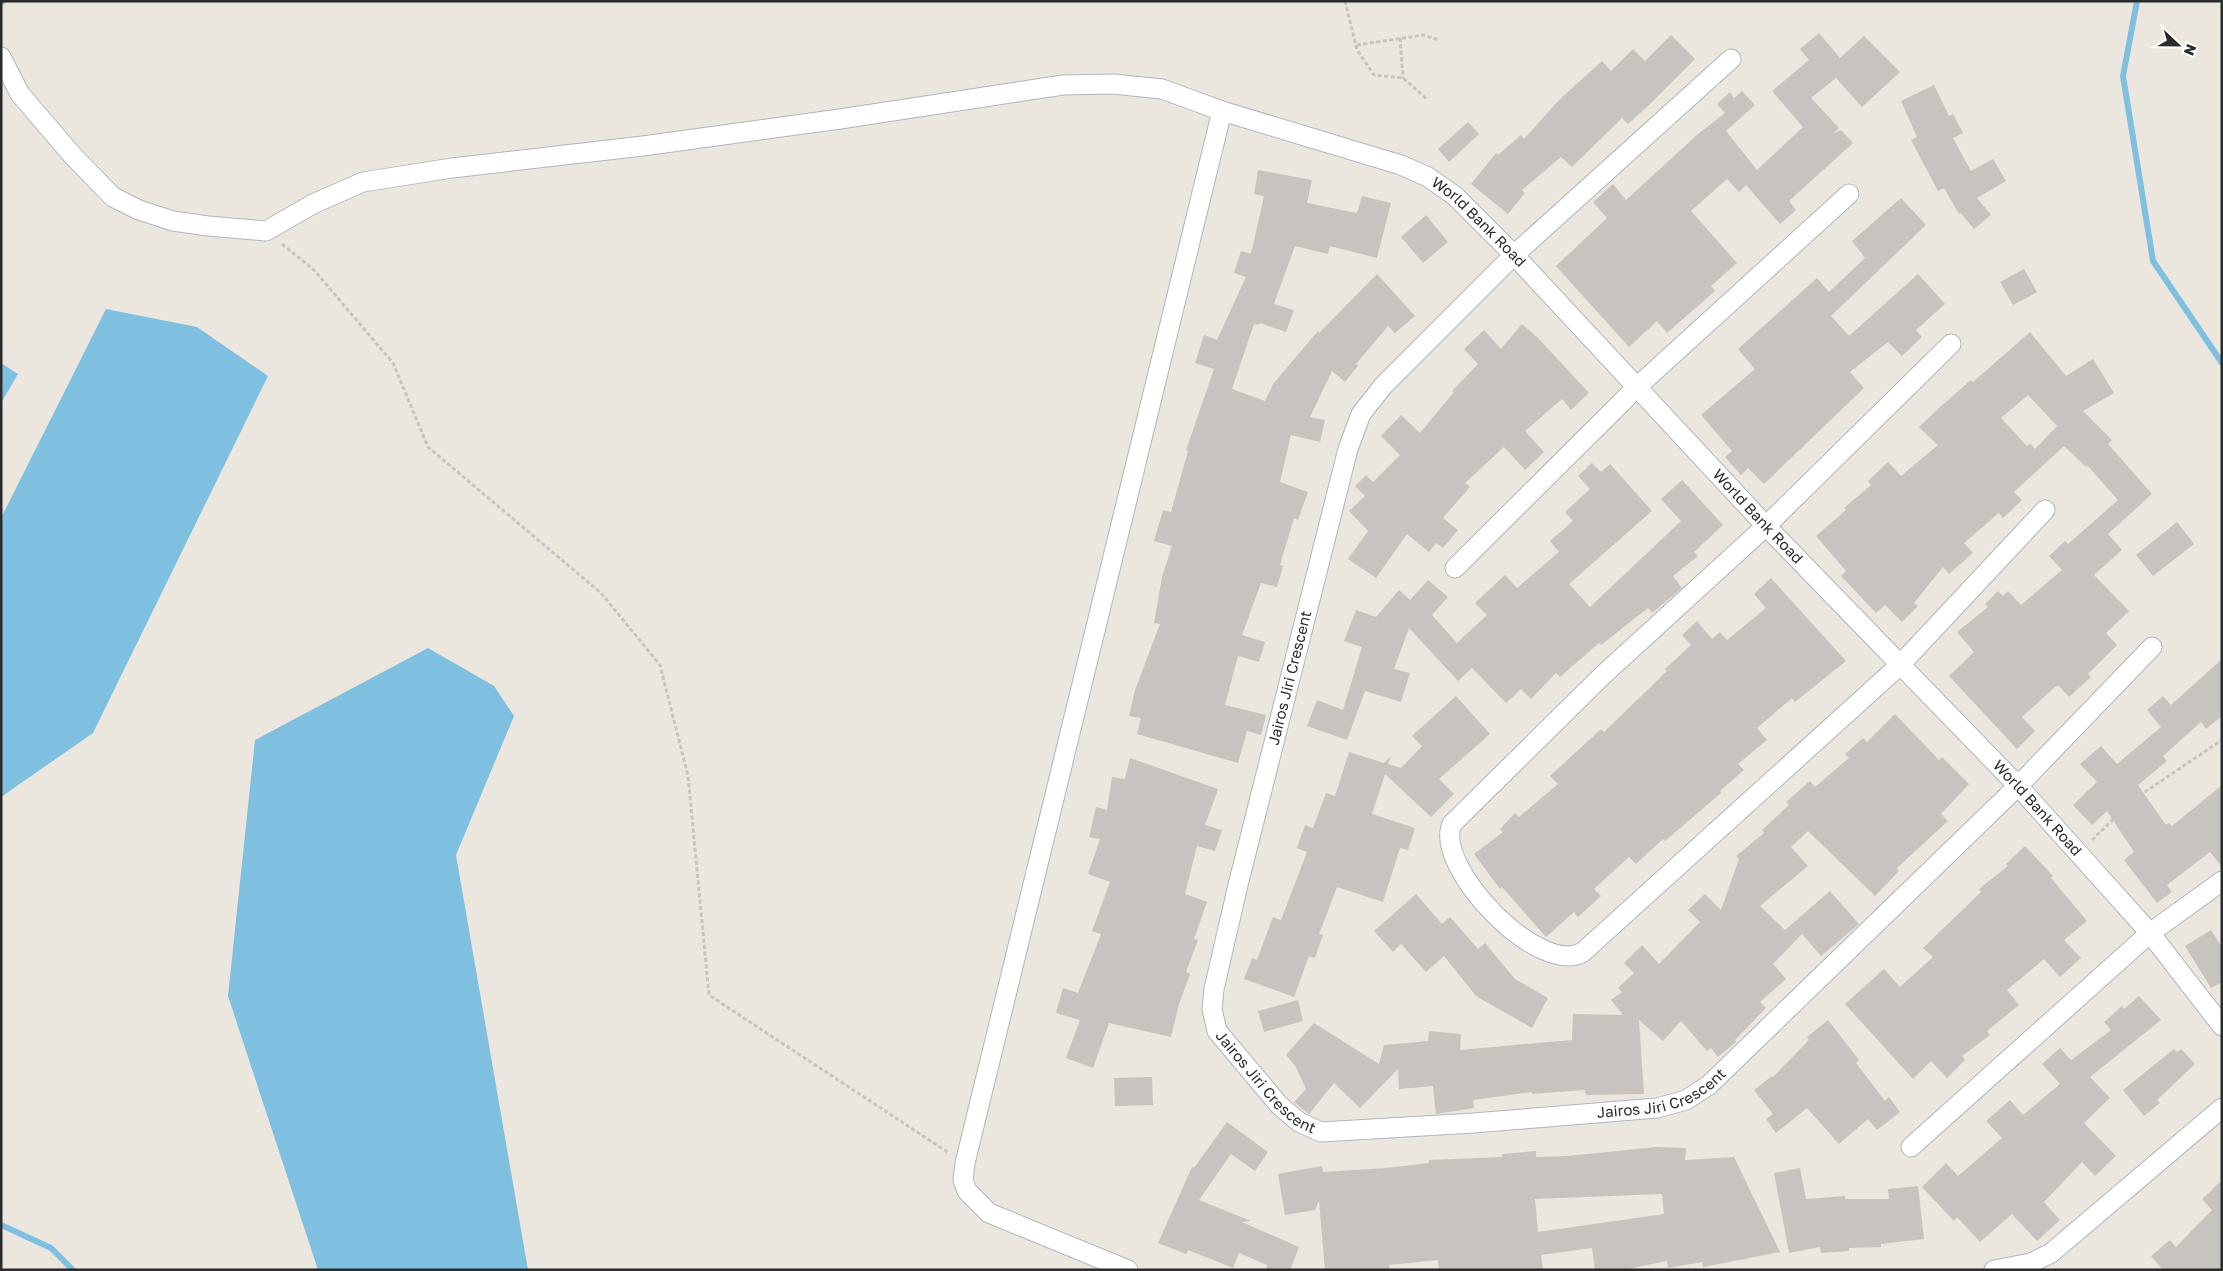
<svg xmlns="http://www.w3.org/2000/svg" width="2223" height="1271" font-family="'Golos Text',sans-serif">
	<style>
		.water { fill: #7fc0e0 }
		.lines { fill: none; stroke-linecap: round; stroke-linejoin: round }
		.stream { stroke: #7fc0e0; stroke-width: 6 }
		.building { fill: #c7c3be; fill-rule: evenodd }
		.minor-casing { stroke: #b2b4bd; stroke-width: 21 }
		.path { stroke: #c4c4c4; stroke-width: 3; stroke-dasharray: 4 2.5; stroke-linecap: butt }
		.minor { stroke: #fff; stroke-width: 19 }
		.rail { stroke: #a2a4b3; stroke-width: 4 }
		.labels { text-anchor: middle; stroke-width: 4; stroke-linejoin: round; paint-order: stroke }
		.street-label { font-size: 15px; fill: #2b2b2b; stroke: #fff }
	</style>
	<rect width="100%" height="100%" fill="#ebe7df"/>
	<!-- water -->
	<path class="water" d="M 106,309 L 197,327 L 268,376 L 93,733 L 1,797 L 1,518 Z
		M 1,363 L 18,374 L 1,403 Z
		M 428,648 L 494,686 L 514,716 L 456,855 L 528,1270 L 318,1270 L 228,996 L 255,740 Z"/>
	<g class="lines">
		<!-- stream -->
		<path class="stream" d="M 2137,1 L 2123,76 L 2153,261 L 2222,363
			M 1,1225 L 51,1248 L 73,1270"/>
	</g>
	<!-- building -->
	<path class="building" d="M 1819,33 L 1840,58 L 1864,36 L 1900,72 L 1862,107 L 1836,78 L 1811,98 L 1839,128 L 1833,134 L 1841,130 L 1853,143 L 1789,201 L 1796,210 L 1780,224 L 1746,185 L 1739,192 L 1727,179 L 1691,211 L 1737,263 L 1711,286 L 1715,291 L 1667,333 L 1657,321 L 1629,347 L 1556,266 L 1607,218 L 1593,202 L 1613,184 L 1626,200 L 1698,134 L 1725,113 L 1717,104 L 1730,92 L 1734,98 L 1742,91 L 1755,105 L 1726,131 L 1757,170 L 1803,127 L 1772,91 L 1809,60 L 1800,49 Z
		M 1671,35 L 1695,59 L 1650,104 L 1628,124 L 1622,118 L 1572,167 L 1561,157 L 1522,190 L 1525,193 L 1508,214 L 1471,184 L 1496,153 L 1498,155 L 1521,135 L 1524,139 L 1559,100 L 1602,61 L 1611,71 L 1633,49 L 1645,61 Z
		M 1934,85 L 1949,116 L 1953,114 L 1963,133 L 1953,138 L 1971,171 L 1993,159 L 2006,181 L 1977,198 L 1991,215 L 1974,229 L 1961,213 L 1959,214 L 1944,188 L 1938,191 L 1911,140 L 1917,137 L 1901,101 Z
		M 1468,122 L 1479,134 L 1449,162 L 1438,149 Z
		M 1258,170 L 1312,180 L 1307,203 L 1357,213 L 1362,196 L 1391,203 L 1377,258 L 1330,246 L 1328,254 L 1295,246 L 1274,304 L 1294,310 L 1286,332 L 1260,323 L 1259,325 L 1254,324 L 1232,389 L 1265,401 L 1273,384 L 1318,331 L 1319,333 L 1377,274 L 1415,316 L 1395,333 L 1388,326 L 1356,364 L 1358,366 L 1345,382 L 1332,371 L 1310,417 L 1325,420 L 1320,442 L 1291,435 L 1280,482 L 1308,492 L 1298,520 L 1294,518 L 1280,565 L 1283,566 L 1277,587 L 1261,583 L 1242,635 L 1265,642 L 1259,662 L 1238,656 L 1225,705 L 1266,715 L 1261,735 L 1247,731 L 1238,763 L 1137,734 L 1141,718 L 1129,716 L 1135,690 L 1160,624 L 1154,623 L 1162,577 L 1172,546 L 1154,541 L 1163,510 L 1171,512 L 1188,451 L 1186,450 L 1214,369 L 1195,363 L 1204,335 L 1217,340 L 1246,277 L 1234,273 L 1241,251 L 1251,254 L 1264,196 L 1254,194 Z
		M 1901,198 L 1926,225 L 1831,316 L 1849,336 L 1918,274 L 1945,304 L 1916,330 L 1922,337 L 1902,356 L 1888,342 L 1850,372 L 1864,388 L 1764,484 L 1748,468 L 1741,475 L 1725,457 L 1732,451 L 1701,415 L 1755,369 L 1738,349 L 1817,278 L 1829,292 L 1865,258 L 1852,241 Z
		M 1426,215 L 1448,242 L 1423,263 L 1401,237 Z
		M 2024,269 L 2037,292 L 2013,305 L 2000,282 Z
		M 1522,324 L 1539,339 L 1589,393 L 1571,410 L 1562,399 L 1525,431 L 1544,452 L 1525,470 L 1504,447 L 1465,483 L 1470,487 L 1443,518 L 1458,530 L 1443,548 L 1436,543 L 1429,552 L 1407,534 L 1376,578 L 1348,559 L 1368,531 L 1349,511 L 1365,496 L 1355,486 L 1366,475 L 1373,482 L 1400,455 L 1381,436 L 1401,415 L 1420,433 L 1454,392 L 1452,391 L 1478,364 L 1464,349 L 1484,330 L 1501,349 Z
		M 2030,332 L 2066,376 L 2093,359 L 2114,393 L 2083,411 L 2112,440 L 2108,444 L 2152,494 L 2108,534 L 2122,550 L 2094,575 L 2129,611 L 2106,633 L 2117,645 L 2088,674 L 2091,677 L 2069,697 L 2059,686 L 2056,686 L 2022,717 L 2035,731 L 2017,749 L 1949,676 L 1974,652 L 1957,632 L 1988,607 L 1985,604 L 1998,591 L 2003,596 L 2008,591 L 2021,605 L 2062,570 L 2049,556 L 2065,541 L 2068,544 L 2118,500 L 2087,465 L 2086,467 L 2064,446 L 2014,492 L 2022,500 L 2003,518 L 1999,513 L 1964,543 L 1973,553 L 1949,574 L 1943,567 L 1914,603 L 1918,606 L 1902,622 L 1885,605 L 1876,613 L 1841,576 L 1846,571 L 1816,536 L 1846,510 L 1844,508 L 1871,485 L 1868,481 L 1888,462 L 1901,476 L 1938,445 L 1919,427 L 1939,408 L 1971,380 L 1973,382 ZM 2028,395 L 2057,426 L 2035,449 L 2030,443 L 2027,446 L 2001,418 Z
		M 1592,463 L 1601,472 L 1610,464 L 1652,511 L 1569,584 L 1590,607 L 1681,521 L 1661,499 L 1682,480 L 1723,525 L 1694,552 L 1698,556 L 1673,576 L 1682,588 L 1652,613 L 1648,608 L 1601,645 L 1599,643 L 1560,677 L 1556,673 L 1531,699 L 1521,689 L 1506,703 L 1472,668 L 1458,681 L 1409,628 L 1394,669 L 1410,673 L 1401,702 L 1365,691 L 1347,740 L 1307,726 L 1317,700 L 1343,710 L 1362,647 L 1344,641 L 1356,610 L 1376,617 L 1399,590 L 1410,600 L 1428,580 L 1448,597 L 1432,615 L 1457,643 L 1487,615 L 1475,603 L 1505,575 L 1517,588 L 1559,552 L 1550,541 L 1573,521 L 1565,512 L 1590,489 L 1578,476 Z
		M 2177,522 L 2194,544 L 2153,576 L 2136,555 Z
		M 1771,578 L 1846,661 L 1795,702 L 1792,698 L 1757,728 L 1767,740 L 1738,764 L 1744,770 L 1720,791 L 1721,793 L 1665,841 L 1663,839 L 1636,864 L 1629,857 L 1594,889 L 1601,896 L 1578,917 L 1574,912 L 1546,937 L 1502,887 L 1500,889 L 1474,854 L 1503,832 L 1500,829 L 1515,813 L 1519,817 L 1558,784 L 1550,776 L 1601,729 L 1604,732 L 1667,671 L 1665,669 L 1691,645 L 1682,635 L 1697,621 L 1712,639 L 1720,632 L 1727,640 L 1766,608 L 1754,594 Z
		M 2222,659 L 2222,716 L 2206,729 L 2201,722 L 2163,756 L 2167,761 L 2138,785 L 2166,825 L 2169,823 L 2172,826 L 2222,785 L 2222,867 L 2210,852 L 2167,885 L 2172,892 L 2157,903 L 2124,860 L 2134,852 L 2107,811 L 2092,825 L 2073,805 L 2097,782 L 2080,764 L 2101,746 L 2117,764 L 2161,727 L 2147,710 L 2163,696 L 2171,705 Z
		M 1456,696 L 1490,734 L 1439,779 L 1454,794 L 1431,817 L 1385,774 L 1372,814 L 1415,828 L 1408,850 L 1400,848 L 1383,902 L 1337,887 L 1319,934 L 1323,935 L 1315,958 L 1309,956 L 1294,997 L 1244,979 L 1252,958 L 1257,960 L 1273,917 L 1281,920 L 1307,852 L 1297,848 L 1305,825 L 1313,828 L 1326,793 L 1335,796 L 1349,752 L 1384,763 L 1391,756 L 1388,764 L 1401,768 L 1422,746 L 1412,736 Z
		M 1895,714 L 1939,760 L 1942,757 L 1969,784 L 1941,814 L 1948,821 L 1897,868 L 1899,871 L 1875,896 L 1808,831 L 1791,847 L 1808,866 L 1760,906 L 1785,930 L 1830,891 L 1859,924 L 1821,956 L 1802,934 L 1773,964 L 1786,979 L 1760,1002 L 1766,1008 L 1735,1040 L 1736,1042 L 1718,1057 L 1711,1048 L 1707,1051 L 1681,1021 L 1663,1041 L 1639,1020 L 1644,1094 L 1586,1095 L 1585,1090 L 1532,1094 L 1532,1092 L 1473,1100 L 1474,1108 L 1436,1114 L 1433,1086 L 1399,1089 L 1398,1069 L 1360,1108 L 1334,1083 L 1309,1114 L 1294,1102 L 1306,1089 L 1296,1067 L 1286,1055 L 1314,1023 L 1379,1064 L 1384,1045 L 1428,1041 L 1429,1031 L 1461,1034 L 1460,1050 L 1572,1040 L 1573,1014 L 1623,1015 L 1611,1000 L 1622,992 L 1618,988 L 1634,973 L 1624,963 L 1642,945 L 1659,964 L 1700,922 L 1688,910 L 1705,894 L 1721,910 L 1739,859 L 1736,856 L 1764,833 L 1762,830 L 1789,805 L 1786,802 L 1810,781 L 1815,787 L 1849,758 L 1845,754 L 1863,738 L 1867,742 Z
		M 1130,758 L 1218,789 L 1205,825 L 1222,830 L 1215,851 L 1197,846 L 1185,894 L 1207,902 L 1194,939 L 1198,940 L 1186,972 L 1190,974 L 1179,1004 L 1171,1037 L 1109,1023 L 1093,1068 L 1066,1058 L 1080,1020 L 1056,1013 L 1063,988 L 1078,993 L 1101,934 L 1092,931 L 1110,882 L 1088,874 L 1100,839 L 1089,837 L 1096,807 L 1107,810 L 1112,777 L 1125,779 Z
		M 2025,846 L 2053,876 L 2051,878 L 2087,921 L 2064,940 L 2081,958 L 2060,977 L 2044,959 L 2007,990 L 2019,1005 L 1987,1031 L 1990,1035 L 1962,1056 L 1965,1060 L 1947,1078 L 1931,1061 L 1913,1079 L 1845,1004 L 1884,969 L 1900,987 L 1933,957 L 1923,948 L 1981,892 L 1979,889 L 2008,866 L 2006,864 Z
		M 1416,894 L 1442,924 L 1450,917 L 1478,949 L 1485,943 L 1515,979 L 1548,998 L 1532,1028 L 1476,996 L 1444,956 L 1426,972 L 1401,944 L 1393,952 L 1374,931 Z
		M 2211,930 L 2222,947 L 2222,982 L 2211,988 L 2185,946 Z
		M 2139,996 L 2161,1020 L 2090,1077 L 2110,1098 L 2084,1123 L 2116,1156 L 2095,1176 L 2082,1162 L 2044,1202 L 2060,1220 L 2037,1241 L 2012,1214 L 1980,1242 L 1957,1217 L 1954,1221 L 1922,1187 L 1946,1163 L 1958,1176 L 2002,1138 L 1986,1121 L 2010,1100 L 2023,1115 L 2060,1084 L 2042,1064 L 2060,1048 L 2071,1060 L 2111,1030 L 2104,1022 L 2122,1006 L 2124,1009 Z
		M 1298,1000 L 1303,1021 L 1264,1032 L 1258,1011 Z
		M 1828,1020 L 1859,1060 L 1856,1063 L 1885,1101 L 1889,1097 L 1900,1112 L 1877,1130 L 1868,1119 L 1839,1144 L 1807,1108 L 1776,1133 L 1766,1119 L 1773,1114 L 1754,1090 L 1772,1076 L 1773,1077 L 1809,1040 L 1807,1037 Z
		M 2174,1049 L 2177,1052 L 2181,1049 L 2195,1064 L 2157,1100 L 2160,1103 L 2144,1116 L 2123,1090 Z
		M 1152,1077 L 1153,1105 L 1115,1106 L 1114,1078 Z
		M 1227,1122 L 1268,1152 L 1255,1171 L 1231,1154 L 1199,1200 L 1251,1221 L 1242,1222 L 1299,1247 L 1290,1270 L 1266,1270 L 1267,1265 L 1239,1253 L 1233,1268 L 1188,1250 L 1186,1254 L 1158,1243 L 1192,1167 L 1194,1168 Z
		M 1656,1147 L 1686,1148 L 1685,1160 L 1734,1157 L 1780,1252 L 1703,1267 L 1702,1262 L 1668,1268 L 1667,1261 L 1623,1270 L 1595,1270 L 1592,1248 L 1541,1255 L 1543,1270 L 1439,1270 L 1438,1260 L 1389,1265 L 1390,1270 L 1325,1270 L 1319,1201 L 1315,1210 L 1285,1215 L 1278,1174 L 1322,1166 L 1323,1172 L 1386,1168 L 1429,1163 L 1429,1160 L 1502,1157 L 1502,1154 L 1536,1151 L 1536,1157 L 1568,1156 ZM 1662,1194 L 1664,1214 L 1538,1232 L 1535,1199 Z
		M 1800,1168 L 1806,1199 L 1845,1196 L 1845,1199 L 1889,1199 L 1888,1189 L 1918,1186 L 1924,1239 L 1881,1244 L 1881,1247 L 1849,1248 L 1849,1251 L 1821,1253 L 1820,1247 L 1789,1253 L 1774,1173 Z
		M 2222,1180 L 2222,1270 L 2163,1270 L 2151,1256 L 2170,1240 L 2176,1247 L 2212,1210 L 2202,1199 Z"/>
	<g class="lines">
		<!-- minor casing -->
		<g class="minor-casing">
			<g id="minor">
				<path id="s1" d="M 1,57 L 20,94 L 73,156 L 113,197 L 139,210 L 173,221 L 208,226 L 266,231 L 313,204 L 363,182 L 452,168 L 643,146 L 840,119 L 1063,85 L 1113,84 L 1162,89 L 1222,111 L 1401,165 L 1428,177 L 1455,196 L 1514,255 L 1766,526 L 2018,786 L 2150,933 L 2222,1026"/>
				<path id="s2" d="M 1731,59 L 1514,255 L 1383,386 L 1361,414 L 1348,449 L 1238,885 L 1214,989 L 1212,1009 L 1217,1031 L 1279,1105 L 1299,1122 L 1321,1132 L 1474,1123 L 1657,1108 L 1686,1100 L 1709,1085 L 2018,786 L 2152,647"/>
				<path d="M 1951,344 L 1766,526 L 1603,675 L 1452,824 C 1433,867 1540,978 1583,952 L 1900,665 L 2045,510"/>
				<path d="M 1455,568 L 1638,386 L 1849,194"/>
				<path d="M 1911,1147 L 2150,933 L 2222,881"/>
				<path d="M 1128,1270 L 989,1213 L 967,1191 L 963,1180 L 965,1163 L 1222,111"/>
				<path d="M 1994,1270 L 2031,1263 L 2051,1253 L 2222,1108"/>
			</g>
		</g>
		<!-- path -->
		<path class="path" d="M 1345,1 L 1357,50 L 1374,75 L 1403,78 L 1428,100
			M 1400,38 L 1403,78
			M 1357,45 L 1423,35 L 1439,40
			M 282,244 L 314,270 L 393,363 L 428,447 L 601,593 L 660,665 L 688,776 L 709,995 L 949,1153
			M 2092,840 L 2133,800 L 2222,740"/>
		<!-- minor -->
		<use href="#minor" class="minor"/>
		<!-- rail -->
		<path class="rail" d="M 1,4 L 4,1"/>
	</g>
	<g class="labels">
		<!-- street labels -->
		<g class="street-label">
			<text dy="5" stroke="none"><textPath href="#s1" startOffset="1602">World Bank Road</textPath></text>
			<text dy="5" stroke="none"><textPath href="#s1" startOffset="2008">World Bank Road</textPath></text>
			<text transform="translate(1290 678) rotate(-76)" y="5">Jairos Jiri Crescent</text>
			<text dy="5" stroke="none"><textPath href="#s1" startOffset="2412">World Bank Road</textPath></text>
			<text dy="5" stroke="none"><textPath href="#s2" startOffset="1221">Jairos Jiri Crescent</textPath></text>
			<text dy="5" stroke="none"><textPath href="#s2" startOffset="1642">Jairos Jiri Crescent</textPath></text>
		</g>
	</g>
	<!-- border -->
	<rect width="2223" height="1271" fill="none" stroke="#2b2b2b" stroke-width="5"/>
	<!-- north arrow -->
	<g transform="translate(2178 45) rotate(112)" stroke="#ffffff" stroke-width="4" paint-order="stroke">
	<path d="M0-4L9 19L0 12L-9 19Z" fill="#2b2b2b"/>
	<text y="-8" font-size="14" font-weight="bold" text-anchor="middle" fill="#2b2b2b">N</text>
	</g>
</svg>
